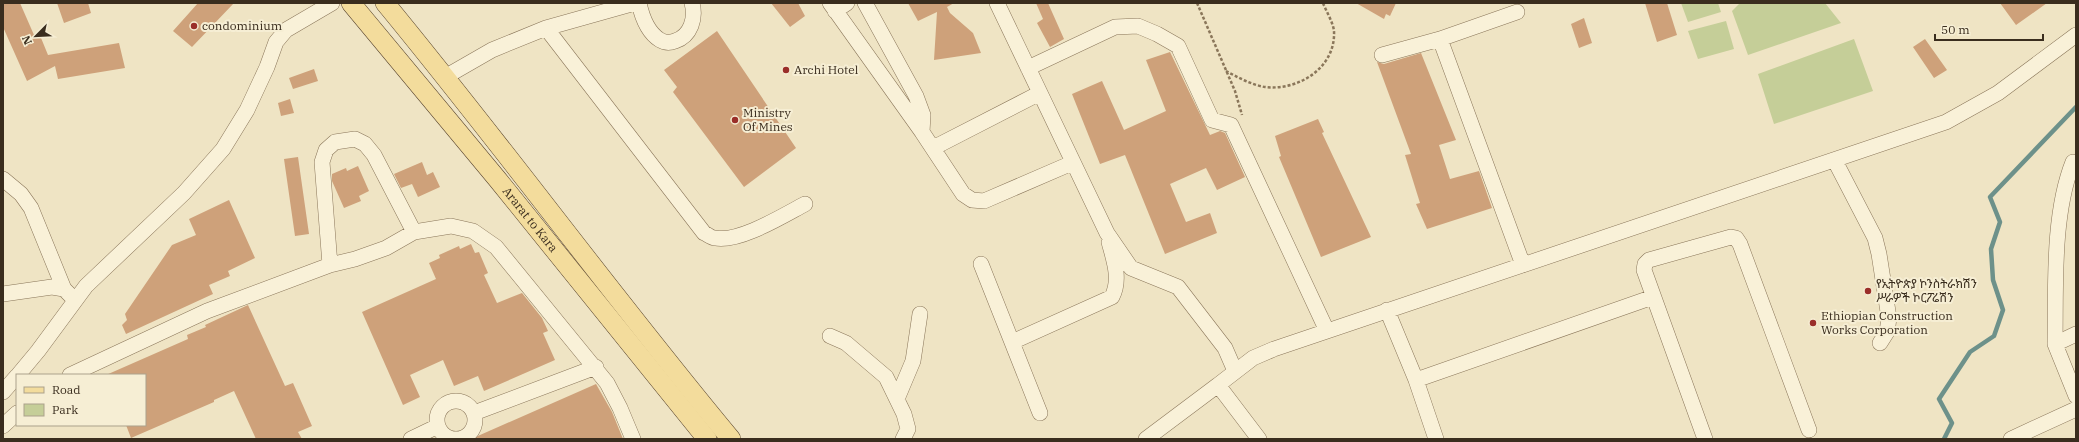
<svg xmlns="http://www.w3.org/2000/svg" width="2079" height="442" font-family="'IBM Plex Serif','Noto Sans Ethiopic',serif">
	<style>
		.green { fill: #c5ce98 }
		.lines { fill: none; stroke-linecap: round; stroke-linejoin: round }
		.stream { stroke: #6d918a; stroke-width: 4.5 }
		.building { fill: #cea17a }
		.minor-casing { stroke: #8a765a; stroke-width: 16 }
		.major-casing { stroke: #58442e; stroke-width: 20 }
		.path { stroke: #8a765a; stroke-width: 2.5; stroke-dasharray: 3 2; stroke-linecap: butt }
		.minor { stroke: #f9f1d8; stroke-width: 15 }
		.major { stroke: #f3dc9c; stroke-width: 19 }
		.poi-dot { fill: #9a2e29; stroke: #f6eed4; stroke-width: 1.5 }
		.labels { text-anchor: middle; stroke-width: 4; stroke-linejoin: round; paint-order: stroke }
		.poi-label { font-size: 12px; fill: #3a2d1e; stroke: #f6eed4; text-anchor: start }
		.street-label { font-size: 12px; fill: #3a2d1e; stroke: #f6eed4 }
	</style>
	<rect width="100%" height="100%" fill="#efe4c4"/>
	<!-- green -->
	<path class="green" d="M 1681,3 L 1718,3 L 1721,12 L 1688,22 Z
		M 1740,3 L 1825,3 L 1841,23 L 1748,55 L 1732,11 Z
		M 1726,21 L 1734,49 L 1698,59 L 1688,31 Z
		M 1854,39 L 1873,91 L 1774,124 L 1758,74 Z"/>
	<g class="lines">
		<!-- stream -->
		<path class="stream" d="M 1944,439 L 1952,423 L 1939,399 L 1970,352 L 1994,336 L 2003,310 L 1993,280 L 1991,249 L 2000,222 L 1990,197 L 2076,107"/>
	</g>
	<!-- building -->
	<path class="building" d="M 3,3 L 20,3 L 34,35 L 39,33 L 48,55 L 119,43 L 125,68 L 58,79 L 55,66 L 27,81 L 3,27 Z
		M 57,3 L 88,3 L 91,13 L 64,23 Z
		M 198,3 L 234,3 L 192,47 L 173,31 Z
		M 771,3 L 798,3 L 805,16 L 790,27 Z
		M 908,3 L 954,3 L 947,7 L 950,13 L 973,33 L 981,53 L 934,60 L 937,12 L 918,21 Z
		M 1036,3 L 1048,3 L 1064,39 L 1050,47 L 1037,23 L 1043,19 Z
		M 1356,3 L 1396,3 L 1390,16 L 1386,14 L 1384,19 Z
		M 1645,3 L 1667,3 L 1677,35 L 1657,42 Z
		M 2000,3 L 2047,3 L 2016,25 Z
		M 1584,18 L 1592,43 L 1579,48 L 1571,24 Z
		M 717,31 L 796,148 L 744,187 L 673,92 L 677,87 L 664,70 Z
		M 1925,39 L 1947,70 L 1934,78 L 1913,47 Z
		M 1170,52 L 1210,135 L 1220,131 L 1225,133 L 1245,177 L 1217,190 L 1206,168 L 1170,184 L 1186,222 L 1210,213 L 1217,233 L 1165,254 L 1125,155 L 1100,164 L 1072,94 L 1102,81 L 1124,130 L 1166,111 L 1146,60 Z
		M 1421,53 L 1456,140 L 1439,145 L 1450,179 L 1479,171 L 1492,208 L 1427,229 L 1416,204 L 1420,203 L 1405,155 L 1411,154 L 1377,62 L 1384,64 Z
		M 314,69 L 318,81 L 293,89 L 289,78 Z
		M 290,99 L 294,113 L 281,116 L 278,103 Z
		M 1318,119 L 1324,132 L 1322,133 L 1371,237 L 1321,257 L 1279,157 L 1281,156 L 1275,136 Z
		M 298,157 L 309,234 L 295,236 L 284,159 Z
		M 422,162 L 427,175 L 433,172 L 440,187 L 418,197 L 412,184 L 401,188 L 394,174 Z
		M 358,166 L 369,191 L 359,196 L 361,201 L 344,208 L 332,181 L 332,174 L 346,168 L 347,171 Z
		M 229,200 L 255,258 L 228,271 L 230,276 L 209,285 L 213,294 L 126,334 L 122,325 L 127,320 L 125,314 L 172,245 L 196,235 L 189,219 Z
		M 471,244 L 475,253 L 479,252 L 488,273 L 484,275 L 497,303 L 522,293 L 542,318 L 548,331 L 543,333 L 555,360 L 484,391 L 478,376 L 454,386 L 443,360 L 410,375 L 420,397 L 403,405 L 362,312 L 436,279 L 429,263 L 440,258 L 439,255 L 459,246 L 460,249 Z
		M 248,305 L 285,386 L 293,383 L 312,426 L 298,432 L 302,439 L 256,439 L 234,391 L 214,400 L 214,402 L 131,438 L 126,425 L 145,425 L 145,375 L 106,375 L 188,339 L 187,335 L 206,327 L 205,325 Z
		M 596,384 L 612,412 L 623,439 L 471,439 Z"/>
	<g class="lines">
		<!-- minor casing -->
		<g class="minor-casing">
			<path id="minor" d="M 639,3 C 642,17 647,32 660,40 C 665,43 670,43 675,41 C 691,36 696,18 692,3
				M 830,3 L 922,132 L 963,194 L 972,200 L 984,201 L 1072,163
				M 865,3 L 916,96 L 923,115 L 922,132
				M 997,3 L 1107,233 L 1131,268 L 1178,287 L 1225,348 L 1235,371
				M 835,11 L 847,3
				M 546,28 L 635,3
				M 1440,39 L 1523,265
				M 1382,55 L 1440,39 L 1517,12
				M 1028,68 L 1115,27 L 1138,26 L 1157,34 L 1178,46 L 1212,120 L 1231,125 L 1327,331
				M 445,77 L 492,50 L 546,28 L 704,233 C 707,234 711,238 715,238 C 739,243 784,215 805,204
				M 933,148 L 1040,93
				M 1835,161 L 1875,238 L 1879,254 L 1889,318 L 1887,332 L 1880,343
				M 3,179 L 21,194 L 31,208 L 64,289 L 75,300
				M 981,264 L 1040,413
				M 330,265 L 322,162 L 326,150 L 335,142 L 355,139 L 365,144 L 374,155 L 414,232
				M 3,294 L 52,287 L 64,289
				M 1387,310 L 1416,380 L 1436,439
				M 2076,334 L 2055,344 L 2076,396
				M 830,336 L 846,343 L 886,377 L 904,414 L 908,429 L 903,439
				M 1012,342 L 1112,297 C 1121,279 1114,261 1109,242
				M 2055,344 C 2056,287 2052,215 2073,162
				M 18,375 L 38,351 L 86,286 L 184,193 L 223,149 L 247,110 L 267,67 L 276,42 L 286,30 L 332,3
				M 70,375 L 207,311 L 330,265 L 355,259 L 386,248 L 414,232 L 451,226 L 473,231 L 496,247 L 607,383 L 620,408 L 633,439
				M 1416,380 L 1653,297
				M 1218,385 L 1253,358 L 1274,349 L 1946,122 L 1998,93 L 2076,35
				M 3,392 L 17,376
				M 897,399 L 913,361 L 920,314
				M437 420a19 19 0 1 1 38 0a19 19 0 1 1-38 0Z
				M 474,413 L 596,367
				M 3,426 L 17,413
				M 411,439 L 438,426
				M 1146,439 L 1218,385 L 1259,439
				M 1705,439 L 1644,270 L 1645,264 L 1649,260 L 1731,237 L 1736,238 L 1740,244 L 1809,430
				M 2011,439 L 2076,409"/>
		</g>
		<!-- major casing -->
		<g class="major-casing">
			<g id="major">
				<path id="s1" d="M 351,3 L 498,180 L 707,439"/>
				<path d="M 385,3 C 503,146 612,296 731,439"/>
			</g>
		</g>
		<!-- path -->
		<path class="path" d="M 1197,3 L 1235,91 L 1242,115
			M 1226,71 C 1237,77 1252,85 1265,87 C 1298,91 1336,68 1334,31 C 1333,22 1326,11 1323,3"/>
		<!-- minor -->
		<use href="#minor" class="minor"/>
		<!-- major -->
		<use href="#major" class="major"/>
	</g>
	<!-- markers -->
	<g class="poi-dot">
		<circle cx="194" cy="26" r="4"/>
		<circle cx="786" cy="70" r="4"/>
		<circle cx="735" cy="120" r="4"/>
		<circle cx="1868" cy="291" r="4"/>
		<circle cx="1813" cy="323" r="4"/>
	</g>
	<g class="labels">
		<!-- poi labels -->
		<g class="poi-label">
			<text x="202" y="30">condominium</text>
			<text x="794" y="74">Archi Hotel</text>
			<text x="743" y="117">Ministry<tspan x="743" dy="14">Of Mines</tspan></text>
			<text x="1876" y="288">የኢትዮጵያ ኮንስትራክሽን<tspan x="1876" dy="14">ሥራዎች ኮርፖሬሽን</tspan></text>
			<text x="1821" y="320">Ethiopian Construction<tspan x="1821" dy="14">Works Corporation</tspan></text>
		</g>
		<!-- street labels -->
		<g class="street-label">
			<text dy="4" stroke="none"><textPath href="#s1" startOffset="281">Ararat to Kara</textPath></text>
		</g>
	</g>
	<!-- border -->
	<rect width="2079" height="442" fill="none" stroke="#3a2d1e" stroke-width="8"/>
	<!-- legend -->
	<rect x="16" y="374" width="130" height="52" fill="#f6eed4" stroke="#aba18b"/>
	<rect x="24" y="387" width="20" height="6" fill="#f3dc9c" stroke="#aba18b"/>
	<text x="52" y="394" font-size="12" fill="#3a2d1e">Road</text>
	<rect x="24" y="404" width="20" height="12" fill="#c5ce98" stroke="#aba18b"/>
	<text x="52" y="414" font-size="12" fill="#3a2d1e">Park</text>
	<!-- north arrow -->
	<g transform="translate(36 36) rotate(246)" stroke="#f6eed4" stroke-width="3" paint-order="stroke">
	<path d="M0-3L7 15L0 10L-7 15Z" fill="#3a2d1e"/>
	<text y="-6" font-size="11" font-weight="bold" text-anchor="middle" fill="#3a2d1e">N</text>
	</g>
	<!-- scale -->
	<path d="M1935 34v6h108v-6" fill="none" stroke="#3a2d1e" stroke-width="2"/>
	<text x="1941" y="34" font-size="12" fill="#3a2d1e" stroke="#f6eed4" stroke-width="3" paint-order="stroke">50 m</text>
</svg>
